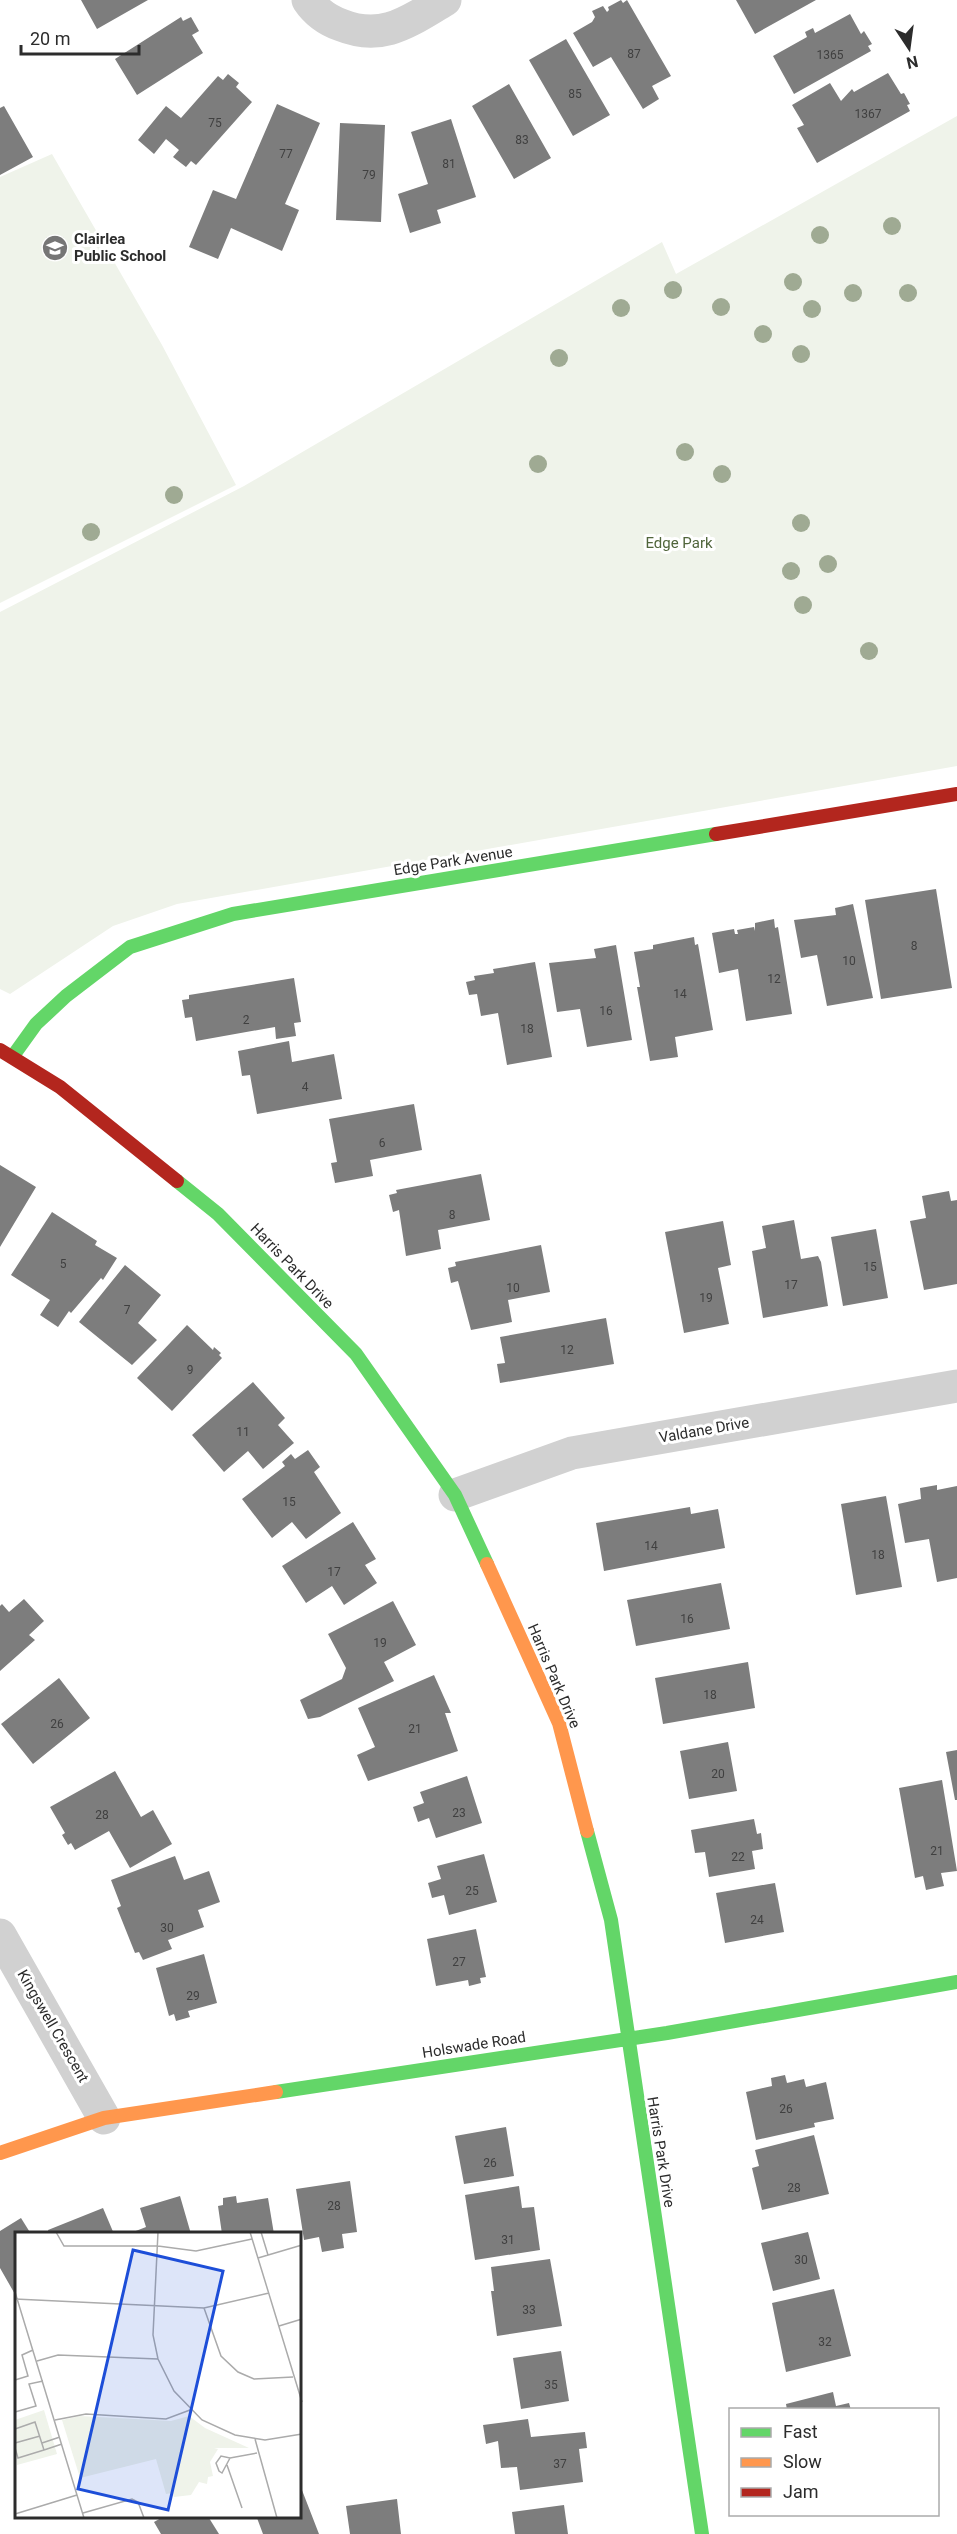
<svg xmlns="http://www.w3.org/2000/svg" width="957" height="2534" font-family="Roboto,sans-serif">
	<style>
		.green { fill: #eff3ea }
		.building { fill: #7d7d7d }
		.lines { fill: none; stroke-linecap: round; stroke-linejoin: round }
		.street { stroke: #d1d1d1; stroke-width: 33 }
		.fast { stroke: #63d668; stroke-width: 14 }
		.slow { stroke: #ff974d; stroke-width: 14 }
		.jam { stroke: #b3261e; stroke-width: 14 }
		.tree { fill: #9faa93 }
		.labels { text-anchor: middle; stroke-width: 6; stroke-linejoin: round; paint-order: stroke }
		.number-label { font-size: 12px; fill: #404040 }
		.poi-label { font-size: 15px; font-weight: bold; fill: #2c2c2c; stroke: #fff; text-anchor: start }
		.park-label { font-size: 15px; fill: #50653b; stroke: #fff }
		.street-label { font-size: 15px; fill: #2c2c2c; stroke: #fff }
		.inset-road { fill: none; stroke: #ababab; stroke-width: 1.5 }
		.view { fill: #1d4ed8; fill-opacity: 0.15; stroke: #1d4ed8; stroke-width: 3 }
		.inset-edge { fill: none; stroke: #2c2c2c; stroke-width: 3 }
	</style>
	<rect width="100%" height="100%" fill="#fff"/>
	<!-- green -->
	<path class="green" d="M 957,116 L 957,766 L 177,904 L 113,926 L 10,994 L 0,989 L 0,612 L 244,486 L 662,242 L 676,274 Z
		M 52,154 L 162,345 L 236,485 L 0,603 L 0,177 Z"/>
	<!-- building -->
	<path class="building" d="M 81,0 L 148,0 L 97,29 Z
		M 621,0 L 623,3 L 627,0 L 671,76 L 652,86 L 659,99 L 643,109 L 611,57 L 593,67 L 573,33 L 592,22 L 595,17 L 592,11 L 603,6 L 607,12 L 609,10 L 608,7 Z
		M 736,0 L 816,0 L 755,34 Z
		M 850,14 L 861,34 L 864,31 L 872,44 L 868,46 L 871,51 L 794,94 L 773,56 L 807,37 L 805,32 L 813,28 L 815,33 Z
		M 181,17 L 183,21 L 191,17 L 199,31 L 192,35 L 203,53 L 137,95 L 115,59 Z
		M 566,39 L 610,115 L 573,136 L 529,60 Z
		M 888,73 L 901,94 L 904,93 L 910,104 L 907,105 L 910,111 L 817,163 L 797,128 L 804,125 L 792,105 L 830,83 L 841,101 L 852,89 L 854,92 Z
		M 228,74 L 239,83 L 236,87 L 252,102 L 196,165 L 191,161 L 186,167 L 173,157 L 179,150 L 166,139 L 154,154 L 138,140 L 166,106 L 181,118 L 218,76 L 223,80 Z
		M 509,84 L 551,158 L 514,179 L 472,106 Z
		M 277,104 L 320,123 L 285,204 L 299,210 L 282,251 L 231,228 L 218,259 L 189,247 L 213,190 L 236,199 Z
		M 4,106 L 33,157 L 0,175 L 0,108 Z
		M 451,119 L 476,197 L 437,210 L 441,223 L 410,233 L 398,194 L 428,184 L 411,132 Z
		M 340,123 L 385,125 L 381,222 L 336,220 Z
		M 936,889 L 952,988 L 881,999 L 865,900 Z
		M 853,904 L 873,998 L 827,1006 L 817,955 L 801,958 L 794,920 L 836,915 L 835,908 Z
		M 774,919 L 775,928 L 778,927 L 792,1014 L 746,1021 L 738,969 L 719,973 L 712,933 L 734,929 L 735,934 L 738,934 L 737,930 L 754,927 L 755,931 L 755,923 Z
		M 694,937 L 695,945 L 698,944 L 713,1030 L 675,1037 L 678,1057 L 650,1061 L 637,987 L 640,987 L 634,952 L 653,949 L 653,945 Z
		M 616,945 L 632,1040 L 587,1047 L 580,1009 L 557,1012 L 549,963 L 596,958 L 594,949 Z
		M 535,962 L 552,1057 L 507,1065 L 498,1013 L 481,1016 L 477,994 L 469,995 L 466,982 L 475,980 L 474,976 L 494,973 L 493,969 Z
		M 294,978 L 301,1022 L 294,1023 L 296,1036 L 276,1039 L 275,1027 L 196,1041 L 192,1017 L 185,1018 L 182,1000 L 189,999 L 189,995 Z
		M 289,1041 L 292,1062 L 334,1054 L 342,1099 L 257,1114 L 250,1075 L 242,1076 L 238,1051 Z
		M 414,1104 L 422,1150 L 370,1160 L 373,1176 L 335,1183 L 331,1163 L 337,1162 L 329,1119 Z
		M 0,1165 L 36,1187 L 0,1247 Z
		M 481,1174 L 490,1220 L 438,1230 L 441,1249 L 406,1256 L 399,1210 L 393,1212 L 389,1195 L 397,1193 L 396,1190 Z
		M 949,1191 L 951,1201 L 957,1200 L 957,1284 L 924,1290 L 910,1221 L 926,1218 L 922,1196 Z
		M 52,1212 L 97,1241 L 95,1245 L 117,1258 L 103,1280 L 101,1278 L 71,1313 L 69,1311 L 58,1327 L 40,1315 L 50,1300 L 11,1275 Z
		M 794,1220 L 801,1259 L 818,1256 L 821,1262 L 828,1306 L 763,1318 L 752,1251 L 766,1248 L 762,1226 Z
		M 723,1221 L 731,1265 L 718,1268 L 729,1324 L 684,1333 L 665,1232 Z
		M 876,1229 L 888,1298 L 843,1306 L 831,1237 Z
		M 541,1245 L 550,1292 L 508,1300 L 512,1322 L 471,1330 L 458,1281 L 451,1283 L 448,1268 L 456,1266 L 455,1262 Z
		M 125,1265 L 161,1295 L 138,1323 L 157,1340 L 132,1365 L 79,1322 Z
		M 606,1318 L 614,1364 L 500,1383 L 497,1364 L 505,1363 L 500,1337 Z
		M 187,1325 L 213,1350 L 214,1347 L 221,1353 L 219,1355 L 222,1358 L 172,1411 L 137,1378 Z
		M 253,1382 L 285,1418 L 278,1425 L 294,1443 L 263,1469 L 248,1451 L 224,1472 L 192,1435 Z
		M 308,1450 L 320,1467 L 314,1472 L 341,1513 L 306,1539 L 292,1522 L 272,1538 L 242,1499 L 285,1466 L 282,1462 L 291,1454 L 295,1459 Z
		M 937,1485 L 937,1490 L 957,1486 L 957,1578 L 937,1582 L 929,1539 L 905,1543 L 898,1504 L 921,1499 L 920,1488 Z
		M 886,1496 L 902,1587 L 856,1595 L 841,1504 Z
		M 690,1507 L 691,1514 L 718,1509 L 725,1548 L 604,1571 L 596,1523 Z
		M 353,1522 L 376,1559 L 365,1565 L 377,1583 L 344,1605 L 332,1586 L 306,1603 L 282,1566 Z
		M 721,1583 L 730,1629 L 636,1646 L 627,1600 Z
		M 24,1599 L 44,1621 L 29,1635 L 35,1640 L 0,1671 L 0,1606 L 2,1604 L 9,1612 Z
		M 393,1601 L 416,1645 L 384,1662 L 394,1681 L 320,1717 L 308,1719 L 300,1700 L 342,1679 L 346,1668 L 328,1634 Z
		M 748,1662 L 755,1708 L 663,1724 L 655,1678 Z
		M 434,1675 L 451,1713 L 445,1713 L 458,1751 L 368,1781 L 357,1755 L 375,1747 L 358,1708 Z
		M 59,1678 L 90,1718 L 33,1764 L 1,1724 Z
		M 728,1742 L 737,1791 L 689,1799 L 680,1751 Z
		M 957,1750 L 957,1800 L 955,1800 L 946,1752 Z
		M 115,1771 L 141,1817 L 153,1810 L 172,1844 L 130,1868 L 109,1831 L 75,1850 L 71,1843 L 68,1845 L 62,1835 L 65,1833 L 50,1807 Z
		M 467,1776 L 482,1823 L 436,1838 L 429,1818 L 418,1822 L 413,1807 L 424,1803 L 420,1792 Z
		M 942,1780 L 957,1871 L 941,1873 L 944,1886 L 926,1890 L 923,1876 L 915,1878 L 899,1788 Z
		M 754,1819 L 757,1834 L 761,1833 L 763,1849 L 752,1851 L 755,1869 L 709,1877 L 705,1852 L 695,1853 L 691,1830 Z
		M 484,1854 L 497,1902 L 449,1915 L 444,1895 L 432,1898 L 428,1883 L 441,1879 L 437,1866 Z
		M 175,1856 L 184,1880 L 209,1871 L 220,1902 L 198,1910 L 204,1927 L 168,1940 L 172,1949 L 143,1960 L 139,1952 L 135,1953 L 117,1908 L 121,1906 L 111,1880 Z
		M 775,1883 L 784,1932 L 725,1943 L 716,1893 Z
		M 476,1929 L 486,1977 L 480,1978 L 481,1983 L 469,1986 L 468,1980 L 436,1986 L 427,1939 Z
		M 204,1954 L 217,2003 L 188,2011 L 190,2017 L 176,2021 L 174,2014 L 169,2016 L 156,1968 Z
		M 785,2075 L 787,2083 L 804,2079 L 806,2087 L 826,2082 L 834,2119 L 814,2123 L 815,2127 L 756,2140 L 746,2092 L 772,2086 L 771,2078 Z
		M 506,2127 L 514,2176 L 464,2184 L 455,2136 Z
		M 814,2135 L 829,2194 L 762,2210 L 752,2168 L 759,2166 L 755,2150 Z
		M 350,2181 L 357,2232 L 342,2234 L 344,2248 L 322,2252 L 319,2237 L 304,2240 L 296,2189 Z
		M 519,2186 L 522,2208 L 534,2207 L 540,2250 L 475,2260 L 465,2195 Z
		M 180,2196 L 191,2234 L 128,2234 L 146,2227 L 140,2208 Z
		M 236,2196 L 237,2203 L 268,2198 L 274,2234 L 222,2234 L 218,2206 L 223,2205 L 223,2198 Z
		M 103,2208 L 114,2234 L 49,2234 L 48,2230 Z
		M 21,2218 L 31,2234 L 16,2234 L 16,2296 L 0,2268 L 0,2231 Z
		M 808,2232 L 820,2279 L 773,2291 L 761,2243 Z
		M 550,2259 L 562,2326 L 497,2336 L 491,2291 L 494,2291 L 491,2267 Z
		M 834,2289 L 851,2356 L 786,2372 L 772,2303 Z
		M 561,2351 L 569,2401 L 521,2409 L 513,2358 Z
		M 833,2392 L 836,2406 L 849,2403 L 851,2410 L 787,2410 L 786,2404 Z
		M 528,2419 L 531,2437 L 585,2432 L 587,2448 L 579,2449 L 583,2482 L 520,2490 L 517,2467 L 501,2468 L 498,2441 L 486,2444 L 483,2425 Z
		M 300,2485 L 319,2534 L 263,2534 L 257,2518 L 300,2518 Z
		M 397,2499 L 401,2534 L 350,2534 L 346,2506 Z
		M 564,2505 L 568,2534 L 515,2534 L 512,2512 Z
		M 161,2518 L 209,2518 L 219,2534 L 161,2534 L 154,2522 Z"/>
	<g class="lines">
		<!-- street -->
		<path class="street" d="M 308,0 C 316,12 327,20 341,25 C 383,42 409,21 445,0
			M 455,1495 L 572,1453 L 957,1386
			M 0,1935 L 104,2118"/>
		<!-- fast -->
		<path class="fast" d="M 13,1056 L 36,1024 L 66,996 L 130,947 L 233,914 L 716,834
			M 177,1181 L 218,1214 L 356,1354 L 455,1495 L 487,1564
			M 587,1831 L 611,1920 L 702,2534
			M 276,2092 L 667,2033 L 957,1982"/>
		<!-- slow -->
		<path class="slow" d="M 487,1564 L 559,1723 L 587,1831
			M 0,2153 L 104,2118 L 276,2092"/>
		<!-- jam -->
		<path class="jam" d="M 716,834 L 957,794
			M 0,1050 L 60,1087 L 177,1181"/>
	</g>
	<!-- trees -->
	<g class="tree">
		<circle cx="892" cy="226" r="9"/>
		<circle cx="820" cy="235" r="9"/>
		<circle cx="793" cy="282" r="9"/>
		<circle cx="673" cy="290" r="9"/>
		<circle cx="853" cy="293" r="9"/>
		<circle cx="908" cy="293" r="9"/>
		<circle cx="721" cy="307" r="9"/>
		<circle cx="621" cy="308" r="9"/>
		<circle cx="812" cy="309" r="9"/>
		<circle cx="763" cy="334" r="9"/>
		<circle cx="801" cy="354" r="9"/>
		<circle cx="559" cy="358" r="9"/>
		<circle cx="685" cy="452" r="9"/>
		<circle cx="538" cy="464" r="9"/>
		<circle cx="722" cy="474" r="9"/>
		<circle cx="174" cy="495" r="9"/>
		<circle cx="801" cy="523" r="9"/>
		<circle cx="91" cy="532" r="9"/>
		<circle cx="828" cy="564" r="9"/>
		<circle cx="791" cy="571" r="9"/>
		<circle cx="803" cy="605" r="9"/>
		<circle cx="869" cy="651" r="9"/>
	</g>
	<!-- icons -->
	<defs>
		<g id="school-disc" transform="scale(1.35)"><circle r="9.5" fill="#767676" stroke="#fff"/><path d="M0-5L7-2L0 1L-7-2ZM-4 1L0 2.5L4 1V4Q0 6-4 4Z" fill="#fff"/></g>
	</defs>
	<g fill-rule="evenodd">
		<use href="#school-disc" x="55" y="248"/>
	</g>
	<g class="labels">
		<!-- number labels -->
		<g class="number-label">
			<text x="634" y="58">87</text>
			<text x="830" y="59">1365</text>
			<text x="575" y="98">85</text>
			<text x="868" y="118">1367</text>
			<text x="215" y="127">75</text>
			<text x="522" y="144">83</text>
			<text x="286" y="158">77</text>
			<text x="449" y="168">81</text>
			<text x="369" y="179">79</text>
			<text x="914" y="950">8</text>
			<text x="849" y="965">10</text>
			<text x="774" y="983">12</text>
			<text x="680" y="998">14</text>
			<text x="606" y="1015">16</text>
			<text x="246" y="1024">2</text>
			<text x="527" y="1033">18</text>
			<text x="305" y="1091">4</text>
			<text x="382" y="1147">6</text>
			<text x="452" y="1219">8</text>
			<text x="63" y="1268">5</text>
			<text x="870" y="1271">15</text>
			<text x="791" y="1289">17</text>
			<text x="513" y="1292">10</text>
			<text x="706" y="1302">19</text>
			<text x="127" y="1314">7</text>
			<text x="567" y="1354">12</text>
			<text x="190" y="1374">9</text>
			<text x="243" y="1436">11</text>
			<text x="289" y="1506">15</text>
			<text x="651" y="1550">14</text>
			<text x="878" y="1559">18</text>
			<text x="334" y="1576">17</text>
			<text x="687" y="1623">16</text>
			<text x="380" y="1647">19</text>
			<text x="710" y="1699">18</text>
			<text x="57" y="1728">26</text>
			<text x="415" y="1733">21</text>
			<text x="718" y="1778">20</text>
			<text x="459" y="1817">23</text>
			<text x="102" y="1819">28</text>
			<text x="937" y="1855">21</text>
			<text x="738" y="1861">22</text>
			<text x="472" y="1895">25</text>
			<text x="757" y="1924">24</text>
			<text x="167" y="1932">30</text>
			<text x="459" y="1966">27</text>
			<text x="193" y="2000">29</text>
			<text x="786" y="2113">26</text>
			<text x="490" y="2167">26</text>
			<text x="794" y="2192">28</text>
			<text x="334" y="2210">28</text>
			<text x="508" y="2244">31</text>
			<text x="801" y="2264">30</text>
			<text x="529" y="2314">33</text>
			<text x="825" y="2346">32</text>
			<text x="551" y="2389">35</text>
			<text x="560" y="2468">37</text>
		</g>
		<!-- poi labels -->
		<g class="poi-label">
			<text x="74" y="244">Clairlea<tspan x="74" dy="17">Public School</tspan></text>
		</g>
		<!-- park labels -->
		<g class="park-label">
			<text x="679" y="548">Edge Park</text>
		</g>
		<!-- street labels -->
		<g class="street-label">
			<text transform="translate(453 861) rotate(-9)" y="5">Edge Park Avenue</text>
			<text transform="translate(292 1266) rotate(46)" y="5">Harris Park Drive</text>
			<text transform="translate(704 1430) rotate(-10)" y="5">Valdane Drive</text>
			<text transform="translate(554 1676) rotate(67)" y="5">Harris Park Drive</text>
			<text transform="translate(53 2026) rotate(60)" y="5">Kingswell Crescent</text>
			<text transform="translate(474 2045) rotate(-9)" y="5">Holswade Road</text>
			<text transform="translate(661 2152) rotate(81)" y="5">Harris Park Drive</text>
		</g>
	</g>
	<!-- overview -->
	<g transform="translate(15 2232)">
		<rect width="286" height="286" fill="#fff"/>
		<path d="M 29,178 L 42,222 L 2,233 L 0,188 ZM 65,184 L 156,189 L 174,184 L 190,196 L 234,216 L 199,216 L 203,217 L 195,230 L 198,244 L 193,245 L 192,252 L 184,250 L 176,263 L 159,265 L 157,261 L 151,262 L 141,227 L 65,246 L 47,188 Z" fill="#eff3ea"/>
		<path class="inset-road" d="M 41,0 L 49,14 L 143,14 L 181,19 L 237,7M 143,0 L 138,103 L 143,127 L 159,159 L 187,188 L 220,203 L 250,208 L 287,202M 235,0 L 287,170M 246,0 L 253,23M 243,26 L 287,13M 0,60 L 69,286M 0,67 L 189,76 L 254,61M 189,76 L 206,124 L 223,140 L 239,147 L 278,145M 264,94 L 287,87M 22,129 L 43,123 L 143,127M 0,148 L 13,144 L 7,123 L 18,118M 0,180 L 21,174 L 14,152 L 28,149M 40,188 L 71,182 L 151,187 L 175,178M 0,197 L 20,190 L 29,218 L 3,226 L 0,216M 240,207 L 262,286M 0,211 L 25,204M 27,211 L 45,205M 29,218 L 47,212M 215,226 L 207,241 L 204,239 L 201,231 L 206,224 L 215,226 L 242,221M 212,233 L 227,276M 68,281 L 117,267 L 123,270 L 129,286M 0,282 L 62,263"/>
		<path class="view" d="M 118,18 L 208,39 L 153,278 L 63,257 Z"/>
		<rect width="286" height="286" class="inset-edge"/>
	</g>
	<!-- legend -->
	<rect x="729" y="2408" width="210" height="108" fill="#ffffff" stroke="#ababab" stroke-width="1.5"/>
	<rect x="741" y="2428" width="30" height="9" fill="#63d668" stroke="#ababab" stroke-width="1.5"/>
	<text x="783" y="2438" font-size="18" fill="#2c2c2c">Fast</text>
	<rect x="741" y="2458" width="30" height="9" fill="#ff974d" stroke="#ababab" stroke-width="1.5"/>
	<text x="783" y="2468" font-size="18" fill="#2c2c2c">Slow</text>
	<rect x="741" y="2488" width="30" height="9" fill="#b3261e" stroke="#ababab" stroke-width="1.5"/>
	<text x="783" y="2498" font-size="18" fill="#2c2c2c">Jam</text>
	<!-- north arrow -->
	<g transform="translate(909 48) rotate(167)" stroke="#ffffff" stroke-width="4.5" paint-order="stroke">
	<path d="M0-4.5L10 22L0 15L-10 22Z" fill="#2c2c2c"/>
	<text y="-9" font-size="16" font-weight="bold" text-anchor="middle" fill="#2c2c2c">N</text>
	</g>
	<!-- scale -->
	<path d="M21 45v9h118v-9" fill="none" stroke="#2c2c2c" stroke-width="3"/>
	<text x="30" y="45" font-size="18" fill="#2c2c2c" stroke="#ffffff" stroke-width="4.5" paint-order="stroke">20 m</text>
</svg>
